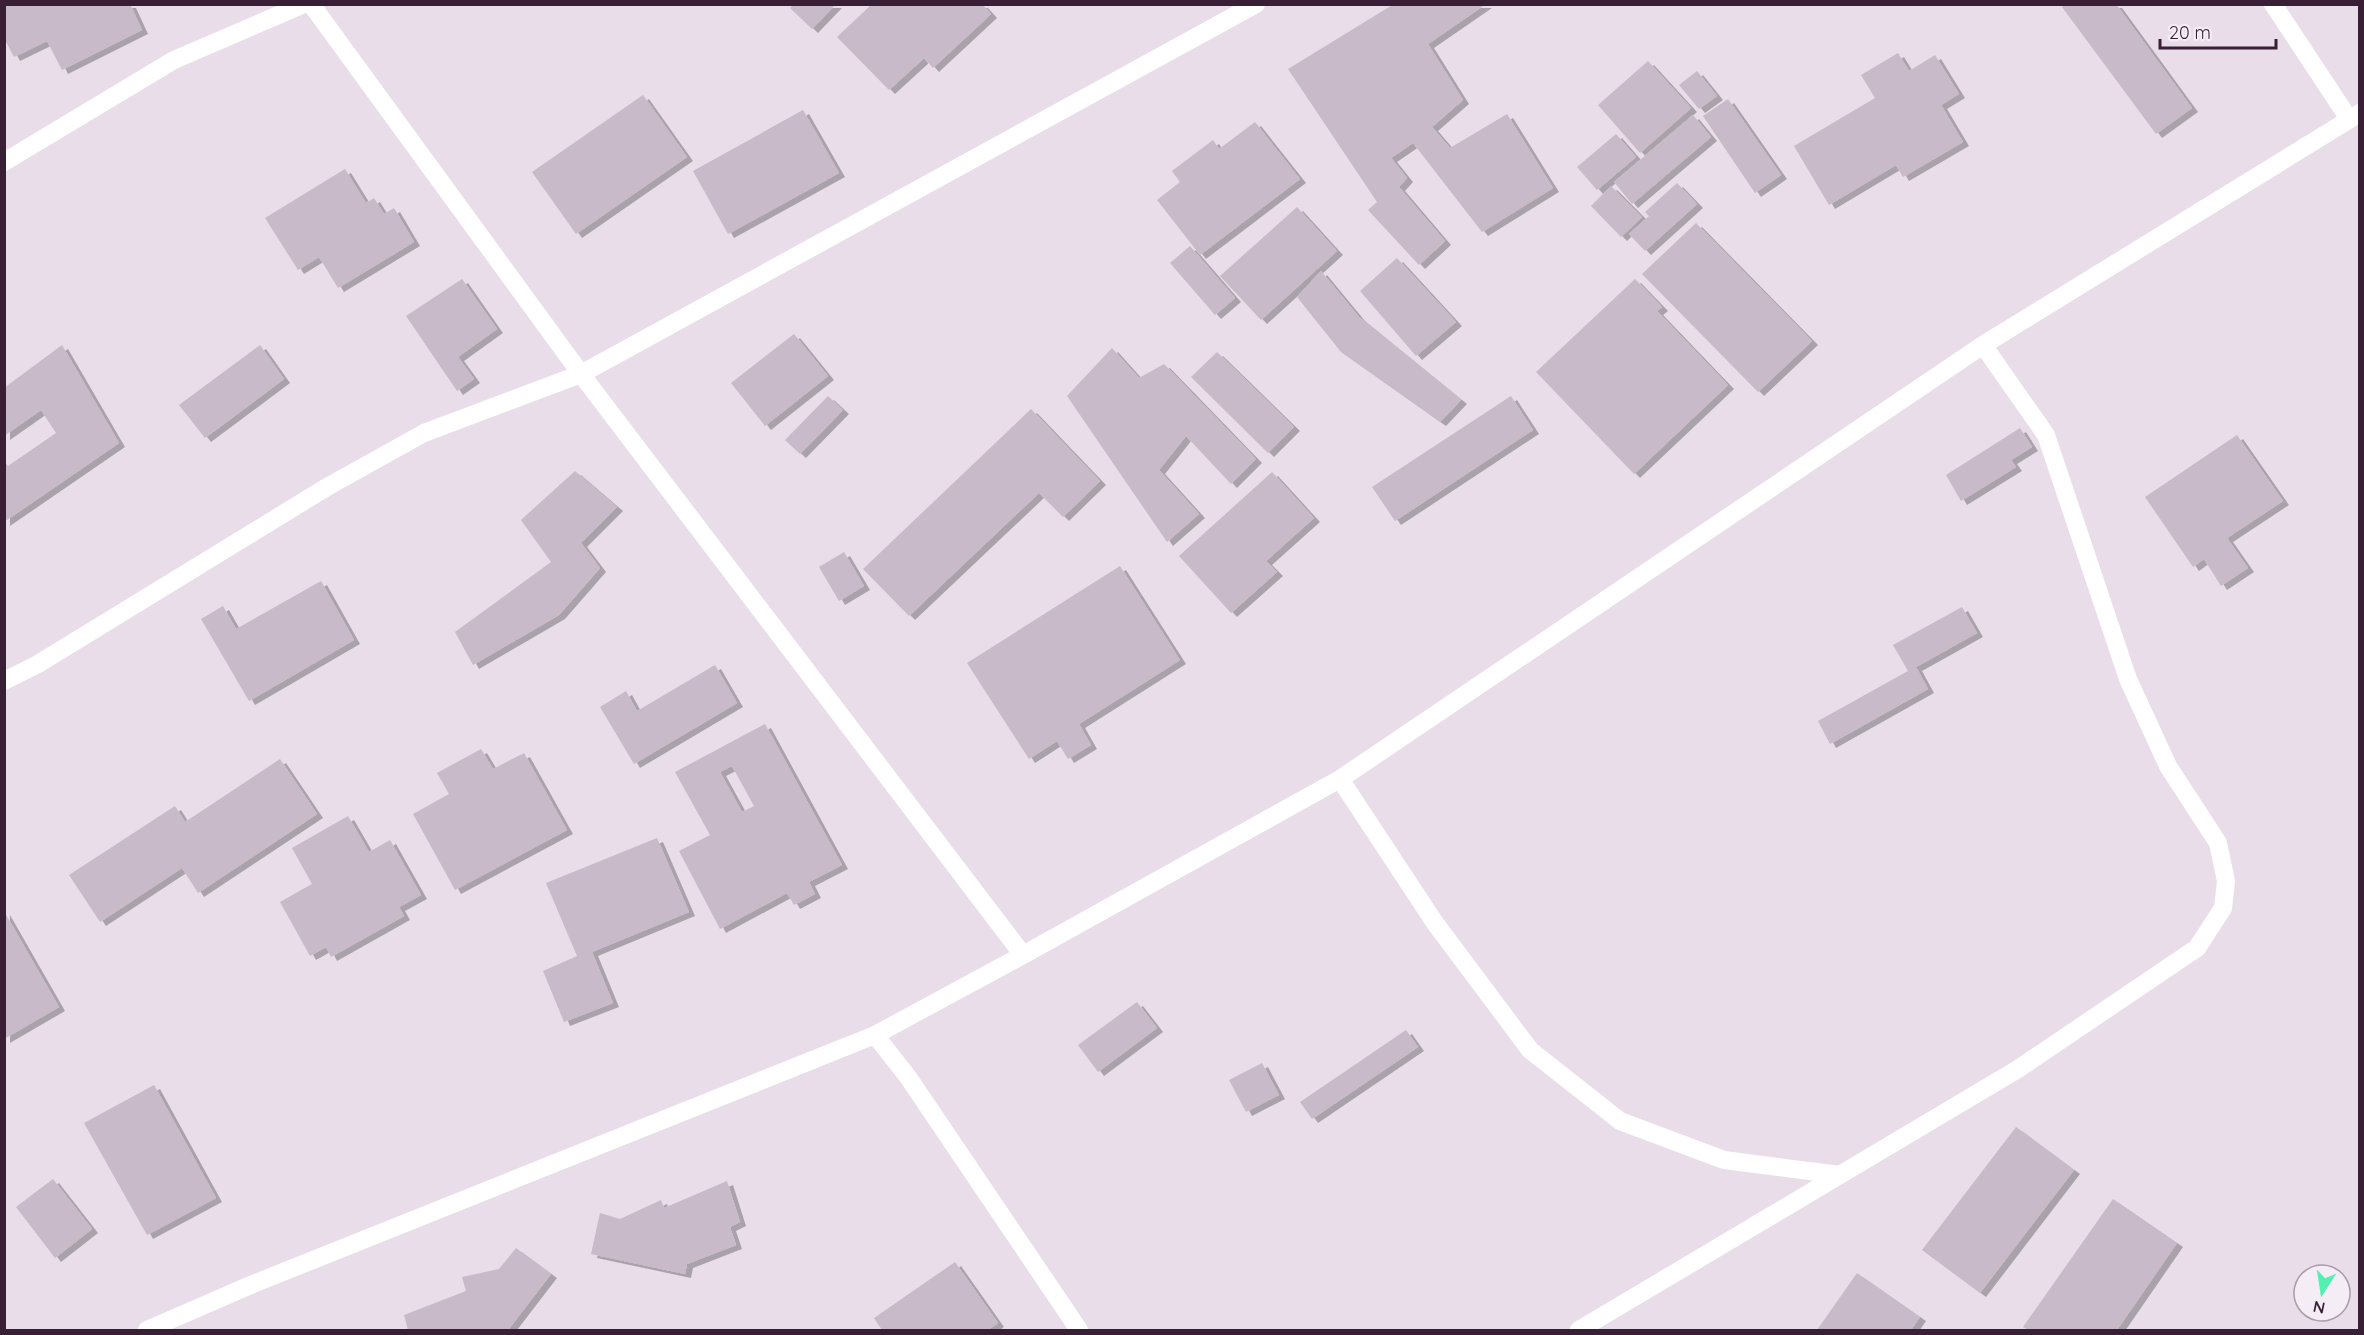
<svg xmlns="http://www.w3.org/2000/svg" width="2364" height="1335" font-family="Quicksand,sans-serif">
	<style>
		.building { fill: #c8bac9; fill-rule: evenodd; filter: url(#shadow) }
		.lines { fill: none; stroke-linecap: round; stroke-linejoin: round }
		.minor { stroke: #fff; stroke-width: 18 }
	</style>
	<defs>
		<filter id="shadow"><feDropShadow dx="6" dy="4" stdDeviation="0" flood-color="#0004"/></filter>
	</defs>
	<rect width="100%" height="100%" fill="#e8dde9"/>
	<!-- building -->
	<path class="building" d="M 4,4 L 130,4 L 142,30 L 62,70 L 47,41 L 14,57 L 4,38 Z
		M 794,4 L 836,4 L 812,29 L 790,8 Z
		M 872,4 L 982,4 L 991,14 L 933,68 L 924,58 L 889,90 L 837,37 Z
		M 1394,4 L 1486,4 L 1428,44 L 1463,100 L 1432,127 L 1450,148 L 1507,114 L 1553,188 L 1482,232 L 1413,143 L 1391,158 L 1407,178 L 1399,187 L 1445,241 L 1419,265 L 1368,210 L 1377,202 L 1288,69 Z
		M 2065,4 L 2116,4 L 2192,108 L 2156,134 L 2062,7 Z
		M 1898,53 L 1909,71 L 1935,55 L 1959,94 L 1941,105 L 1963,142 L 1903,177 L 1896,165 L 1829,205 L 1794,146 L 1875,98 L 1861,75 Z
		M 1648,61 L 1691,108 L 1640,153 L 1598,105 Z
		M 1697,71 L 1717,96 L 1699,109 L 1679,85 Z
		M 643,95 L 687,157 L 576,234 L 532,172 Z
		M 1728,99 L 1781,175 L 1755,193 L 1703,116 Z
		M 803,110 L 839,173 L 728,234 L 693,171 Z
		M 1693,115 L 1711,137 L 1632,204 L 1614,182 Z
		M 1255,122 L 1300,179 L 1200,255 L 1157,200 L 1180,182 L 1172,171 L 1213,140 L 1219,149 Z
		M 1616,134 L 1636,157 L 1597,190 L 1577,167 Z
		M 345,169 L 366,203 L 374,198 L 384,214 L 394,208 L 414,242 L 338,288 L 319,257 L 298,270 L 265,218 Z
		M 1677,183 L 1697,204 L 1645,251 L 1629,234 L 1649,216 L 1645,212 Z
		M 1611,186 L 1642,217 L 1621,237 L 1591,206 Z
		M 1297,207 L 1337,251 L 1261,320 L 1220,276 Z
		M 1696,223 L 1812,341 L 1758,392 L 1642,274 Z
		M 1190,246 L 1235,298 L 1215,315 L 1170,263 Z
		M 1397,258 L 1456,322 L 1416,356 L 1360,291 Z
		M 1321,271 L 1359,317 L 1461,400 L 1440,422 L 1341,352 L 1297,297 Z
		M 462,279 L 497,329 L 458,357 L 474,379 L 457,391 L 406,316 Z
		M 1635,279 L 1662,307 L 1657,311 L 1728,385 L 1634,474 L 1536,372 Z
		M 794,334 L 828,376 L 765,426 L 731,383 Z
		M 62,345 L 119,443 L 4,522 L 4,461 L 8,466 L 56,433 L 41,410 L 4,436 L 4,388 Z
		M 260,345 L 284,379 L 205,438 L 179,405 Z
		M 1112,348 L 1139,378 L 1164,364 L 1256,459 L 1231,484 L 1186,436 L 1159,470 L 1199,514 L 1167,542 L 1067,396 Z
		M 1217,352 L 1294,427 L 1268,453 L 1191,377 Z
		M 828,396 L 843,410 L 800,454 L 785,440 Z
		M 1511,396 L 1533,430 L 1395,521 L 1372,487 Z
		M 1031,409 L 1100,481 L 1063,517 L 1039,493 L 909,616 L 863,569 Z
		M 2020,428 L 2032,447 L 2011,460 L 2016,467 L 1961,501 L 1946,475 Z
		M 2237,435 L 2283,501 L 2227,538 L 2248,568 L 2221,586 L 2204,559 L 2193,567 L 2145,497 Z
		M 575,471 L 617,507 L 581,543 L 600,568 L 559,615 L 473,665 L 455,632 L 551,562 L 521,520 Z
		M 1272,472 L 1314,518 L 1266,561 L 1277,572 L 1231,613 L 1179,556 Z
		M 844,552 L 864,586 L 839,601 L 819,567 Z
		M 1120,566 L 1180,660 L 1079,724 L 1091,745 L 1068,759 L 1057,741 L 1029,759 L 967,663 Z
		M 321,581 L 354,640 L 249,701 L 201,619 L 223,606 L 236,629 Z
		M 1962,607 L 1977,633 L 1916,667 L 1928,689 L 1830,744 L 1818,721 L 1908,671 L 1893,645 Z
		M 715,665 L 737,703 L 634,764 L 600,707 L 626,691 L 637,711 Z
		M 765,724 L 842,865 L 809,882 L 815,894 L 794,905 L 787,893 L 720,929 L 679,851 L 710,835 L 675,772 ZM 732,766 L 754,806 L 742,812 L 720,772 Z
		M 481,749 L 493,769 L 524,753 L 567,830 L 455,890 L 413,814 L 449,794 L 437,773 Z
		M 280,759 L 317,814 L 198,893 L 182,868 L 100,922 L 69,875 L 175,806 L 185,822 Z
		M 348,816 L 369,852 L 390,840 L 421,895 L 399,907 L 404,916 L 331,957 L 326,947 L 310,956 L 280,902 L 312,884 L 292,848 Z
		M 657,838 L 689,912 L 592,952 L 613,1003 L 564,1022 L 543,971 L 577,956 L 546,883 Z
		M 4,911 L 59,1007 L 4,1039 Z
		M 1137,1002 L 1157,1028 L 1098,1072 L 1078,1045 Z
		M 1406,1030 L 1418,1047 L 1312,1119 L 1300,1102 Z
		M 1262,1063 L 1279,1095 L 1246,1112 L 1229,1080 Z
		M 154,1085 L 216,1198 L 147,1235 L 84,1123 Z
		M 2016,1127 L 2074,1170 L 1980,1293 L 1922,1250 Z
		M 53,1179 L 92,1229 L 55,1258 L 16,1207 Z
		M 727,1181 L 740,1222 L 730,1227 L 736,1245 L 687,1264 L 685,1274 L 591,1254 L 600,1213 L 620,1219 L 661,1200 L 664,1208 Z
		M 2113,1199 L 2177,1243 L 2117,1330 L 2028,1330 L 2023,1327 Z
		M 516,1248 L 551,1274 L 508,1330 L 408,1330 L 404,1315 L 466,1291 L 462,1277 L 499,1269 Z
		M 955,1262 L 998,1323 L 988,1330 L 882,1330 L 874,1318 Z
		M 1857,1273 L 1920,1317 L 1911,1330 L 1817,1330 Z"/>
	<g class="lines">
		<!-- minor -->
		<path class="minor" d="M 311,4 L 581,374 L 1023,955
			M 2273,4 L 2349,119
			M 4,162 L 174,60 L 304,4
			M 4,681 L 38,664 L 327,487 L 424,433 L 581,374 L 1256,4
			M 1340,779 L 1435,923 L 1530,1050 L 1620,1121 L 1724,1160 L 1840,1175
			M 875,1035 L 908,1077 L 1079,1330
			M 147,1330 L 253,1284 L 875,1035 L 1023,955 L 1340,779 L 1983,345 L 2360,113
			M 1579,1330 L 2018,1069 L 2197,948 L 2223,908 L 2226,881 L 2218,843 L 2168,766 L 2128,679 L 2046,435 L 1983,345"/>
	</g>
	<!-- border -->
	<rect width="2364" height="1335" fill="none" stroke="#381f36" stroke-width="12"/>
	<!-- north arrow -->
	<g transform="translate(2322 1293) rotate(192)"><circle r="28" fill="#f4edf6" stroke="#a99ba9" stroke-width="1.5"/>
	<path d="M0-4.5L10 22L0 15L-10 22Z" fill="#55efb1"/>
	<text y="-9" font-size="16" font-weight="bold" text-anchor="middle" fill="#381f36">N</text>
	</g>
	<!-- scale -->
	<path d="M2160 39v9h116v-9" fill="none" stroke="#381f36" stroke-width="3"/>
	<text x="2169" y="39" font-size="18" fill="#381f36" stroke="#f4edf6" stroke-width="4.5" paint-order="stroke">20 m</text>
</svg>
